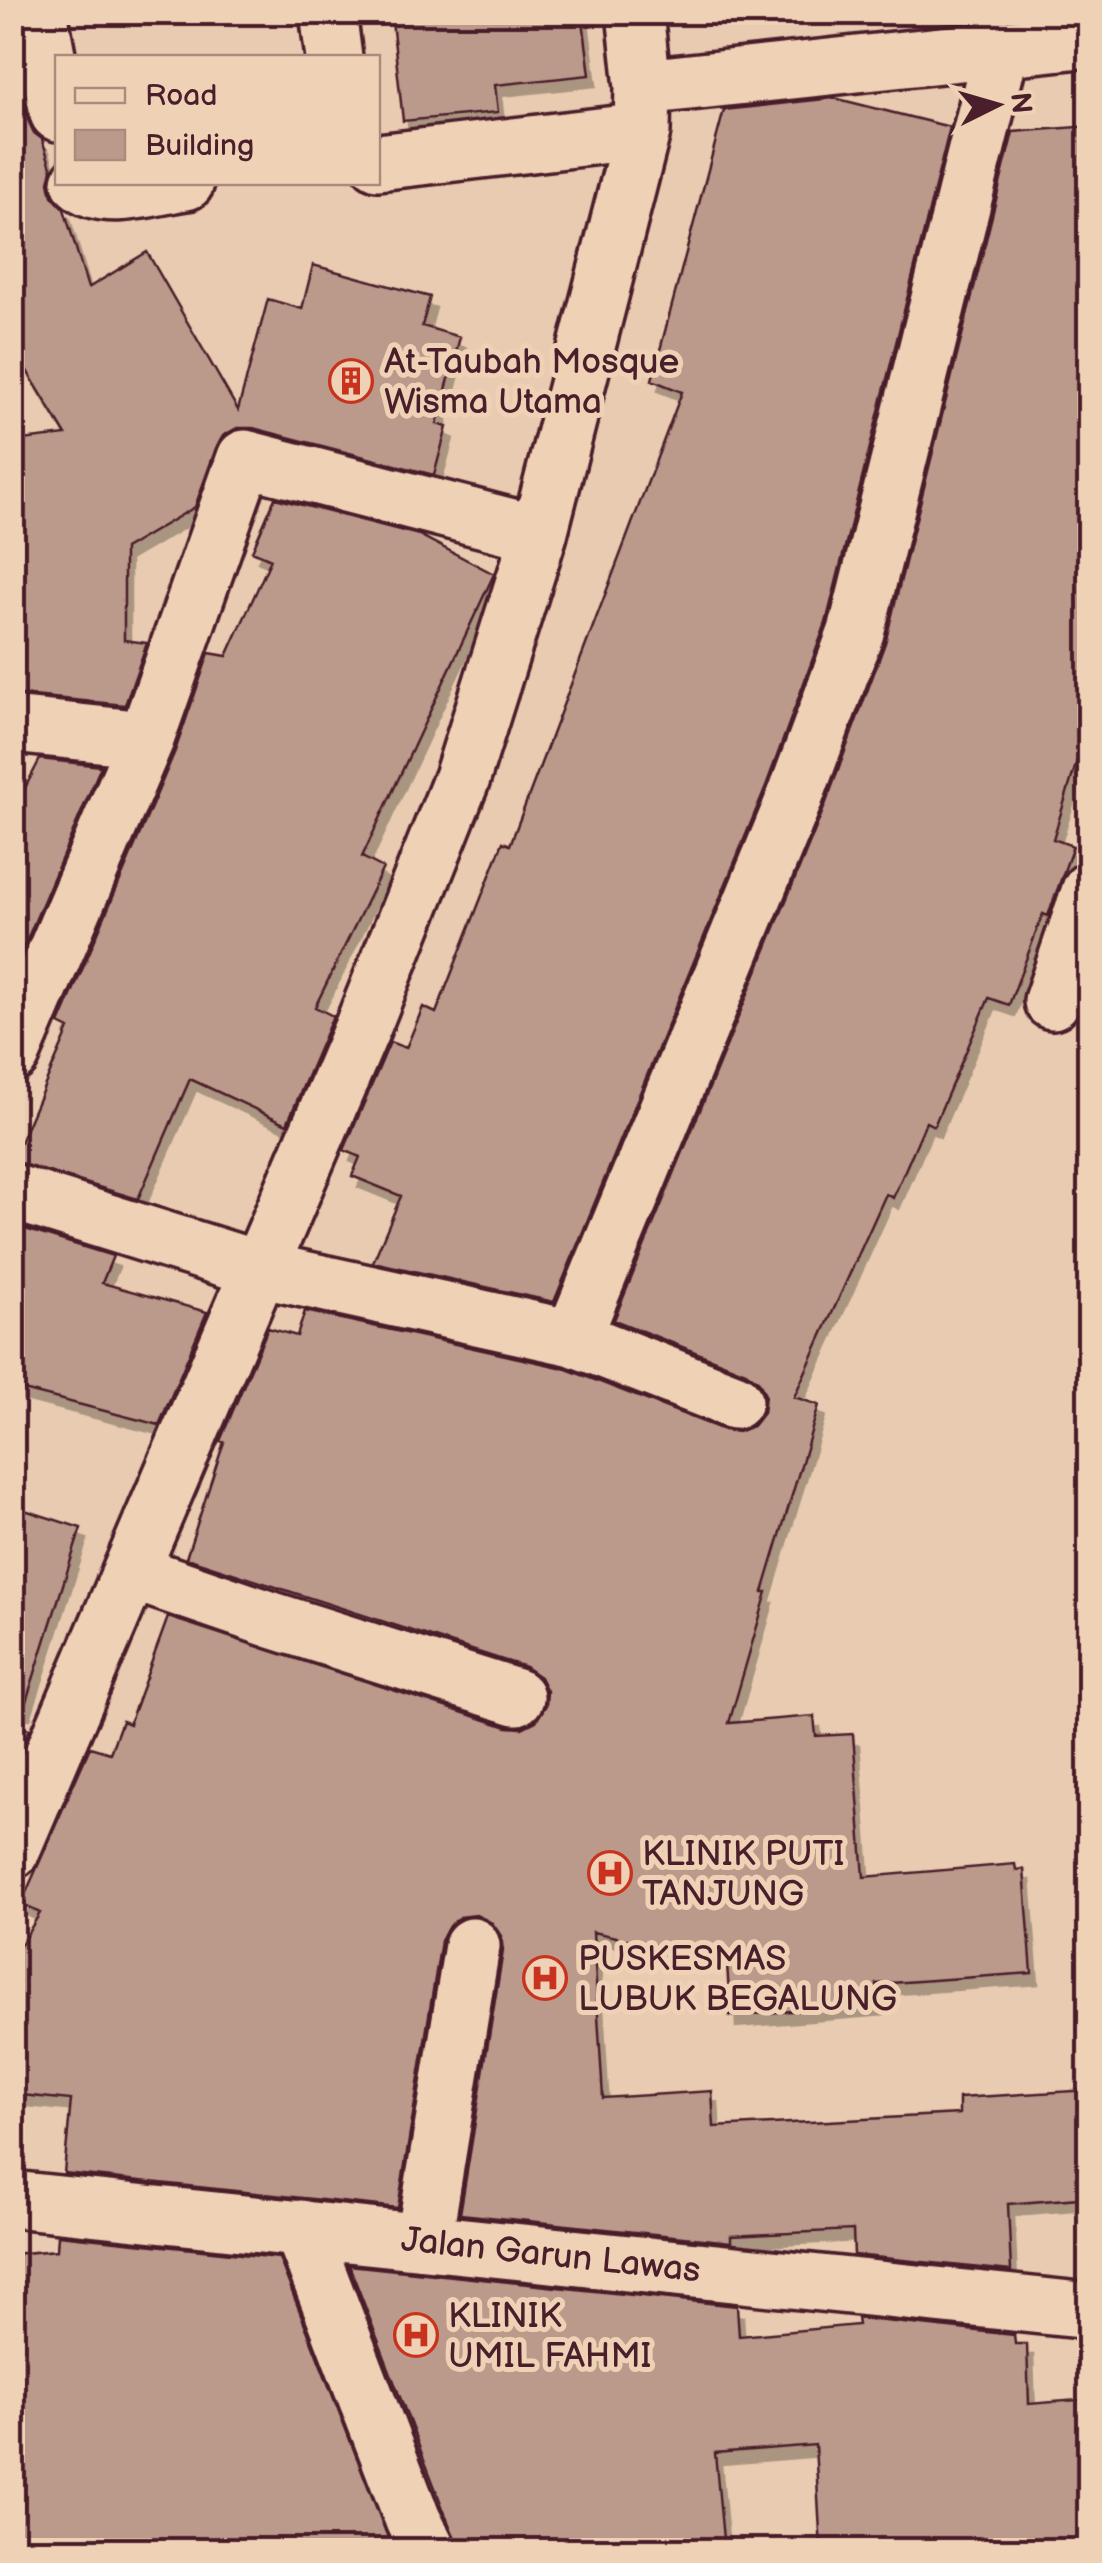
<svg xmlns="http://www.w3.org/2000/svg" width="1102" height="2563" font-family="'Balsamiq Sans',sans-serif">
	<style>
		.building { fill: #bc9a8b; stroke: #4a1f2b; stroke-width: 2.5; filter: url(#shadow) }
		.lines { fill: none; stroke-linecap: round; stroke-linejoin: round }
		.minor-casing { stroke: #4a1f2b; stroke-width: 62 }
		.major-casing { stroke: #4a1f2b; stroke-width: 62 }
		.minor { stroke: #efd2b6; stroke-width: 55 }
		.major { stroke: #efd2b6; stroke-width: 55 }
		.labels { text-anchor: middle; stroke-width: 10; stroke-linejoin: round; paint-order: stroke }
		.poi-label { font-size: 35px; fill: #4a1f2b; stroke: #efd2b6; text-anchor: start }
		.street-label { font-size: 35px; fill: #4a1f2b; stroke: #efd2b6 }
	</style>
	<defs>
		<filter id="shadow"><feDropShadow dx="6" dy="11" stdDeviation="0" flood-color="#0004"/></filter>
	</defs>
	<rect width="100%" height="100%" fill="#e8cbb0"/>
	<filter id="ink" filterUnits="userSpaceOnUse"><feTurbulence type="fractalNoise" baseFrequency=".01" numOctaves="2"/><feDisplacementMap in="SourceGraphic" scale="20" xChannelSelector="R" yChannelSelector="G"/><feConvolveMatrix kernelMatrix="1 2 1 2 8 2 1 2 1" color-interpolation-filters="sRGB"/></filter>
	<g filter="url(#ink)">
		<!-- building -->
		<path class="building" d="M 391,12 L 582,12 L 590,75 L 495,85 L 498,112 L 403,121 Z
			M 21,84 L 28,120 L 34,133 L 42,139 L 52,170 L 49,182 L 52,196 L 64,209 L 88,288 L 147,252 L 238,410 L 268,299 L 302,309 L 313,265 L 430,297 L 422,326 L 460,337 L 437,424 L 447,427 L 434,475 L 253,428 L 237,428 L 223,436 L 216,448 L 195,507 L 124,549 L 124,640 L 147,643 L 125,705 L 12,694 L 12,441 L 66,435 L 12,346 L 12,85 Z
			M 834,98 L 950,127 L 826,623 L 766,786 L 554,1302 L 373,1262 L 401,1196 L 352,1176 L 360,1157 L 344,1150 L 390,1042 L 406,1048 L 423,1007 L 436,1013 L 503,842 L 510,845 L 682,392 L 652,380 L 724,110 Z
			M 1090,126 L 1090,751 L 1081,748 L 1053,839 L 1073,846 L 1048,916 L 1043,914 L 1009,1005 L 989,998 L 934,1126 L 926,1122 L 893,1198 L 886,1194 L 794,1397 L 819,1405 L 763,1592 L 767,1592 L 729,1723 L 814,1716 L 816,1736 L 853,1734 L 864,1877 L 1015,1864 L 1016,1870 L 1024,1869 L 1032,1973 L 877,1984 L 878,2004 L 730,2016 L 727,1961 L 593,1932 L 603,2098 L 712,2091 L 714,2127 L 959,2114 L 959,2098 L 1090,2090 L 1090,2197 L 1008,2204 L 1011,2271 L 854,2255 L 853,2230 L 731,2236 L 731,2242 L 460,2214 L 503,1951 L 501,1936 L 492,1923 L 476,1915 L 460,1917 L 449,1926 L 441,1941 L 398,2208 L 64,2173 L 71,2100 L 12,2094 L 12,1959 L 40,1913 L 21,1904 L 90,1747 L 110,1753 L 122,1721 L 129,1724 L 168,1617 L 507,1727 L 522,1728 L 536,1721 L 546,1705 L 547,1691 L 540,1677 L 525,1667 L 186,1558 L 224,1442 L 220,1441 L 268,1328 L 297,1336 L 305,1311 L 564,1368 L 724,1430 L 738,1432 L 753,1426 L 763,1413 L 765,1395 L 759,1382 L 746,1372 L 614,1320 L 824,808 L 885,643 L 1013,132 Z
			M 275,498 L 419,535 L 494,574 L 362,857 L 383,868 L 315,1007 L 333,1016 L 287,1124 L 190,1079 L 138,1199 L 12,1161 L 69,1029 L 59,1024 L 175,751 L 209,653 L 227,656 L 271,559 L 252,551 Z
			M 40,759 L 101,766 L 14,970 L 12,813 Z
			M 12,1225 L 113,1256 L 102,1283 L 207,1312 L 159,1425 L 12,1387 Z
			M 12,1506 L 81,1528 L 24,1708 L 12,1707 Z
			M 12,1724 L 30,1729 L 12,1769 Z
			M 58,2235 L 279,2258 L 393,2550 L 12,2550 L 12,2254 L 57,2250 Z
			M 349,2265 L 737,2306 L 739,2336 L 858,2325 L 857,2318 L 1014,2335 L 1015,2344 L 1027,2344 L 1029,2404 L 1090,2399 L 1090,2550 L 821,2550 L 815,2445 L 715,2453 L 724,2550 L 459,2550 Z"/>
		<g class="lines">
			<!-- minor casing -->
			<g class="minor-casing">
				<path id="minor" d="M 39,12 L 58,113
					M 328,12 L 334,58
					M 643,87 L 1090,39
					M 378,162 L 642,131
					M 80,182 C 105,204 155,186 186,182
					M 12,725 L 146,739
					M 1052,1001 L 1090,890
					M 12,1054 L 146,739 L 245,458 L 539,534
					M 12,1192 L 258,1269 L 573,1338 L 734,1401
					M 573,1338 L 795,797 L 856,632 L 1001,50
					M 132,1572 L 275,1621 L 516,1697
					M 12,1850 L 363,1026 L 462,778 L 539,534 L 642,131 L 643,87 L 635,12
					M 301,2228 L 413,2520 L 428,2550
					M 424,2240 L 472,1946"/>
			</g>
			<!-- major casing -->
			<g class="major-casing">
				<path id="major" d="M 12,2199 L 1090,2311"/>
			</g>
			<!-- minor -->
			<use href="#minor" class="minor"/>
			<!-- major -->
			<use href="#major" class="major"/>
		</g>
	</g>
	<!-- icons -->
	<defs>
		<g id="building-ring" transform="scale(2.25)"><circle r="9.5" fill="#efd2b6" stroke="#c8321e" stroke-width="1.5"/><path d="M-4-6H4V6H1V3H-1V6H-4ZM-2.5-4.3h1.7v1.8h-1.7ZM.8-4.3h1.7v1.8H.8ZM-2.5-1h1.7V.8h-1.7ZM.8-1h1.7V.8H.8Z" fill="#c8321e"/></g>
		<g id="hospital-ring" transform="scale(2.25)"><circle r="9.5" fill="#efd2b6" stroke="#c8321e" stroke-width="1.5"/><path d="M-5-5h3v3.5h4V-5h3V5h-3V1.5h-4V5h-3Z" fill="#c8321e"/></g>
	</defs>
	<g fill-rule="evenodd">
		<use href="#building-ring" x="351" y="381"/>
		<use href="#hospital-ring" x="610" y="1873"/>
		<use href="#hospital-ring" x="545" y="1978"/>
		<use href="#hospital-ring" x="416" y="2335"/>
	</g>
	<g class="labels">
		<!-- poi labels -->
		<g class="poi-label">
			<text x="384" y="373">At-Taubah Mosque<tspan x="384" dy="40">Wisma Utama</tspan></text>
			<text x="642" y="1865">KLINIK PUTI<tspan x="642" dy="40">TANJUNG</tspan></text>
			<text x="578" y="1970">PUSKESMAS<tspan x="578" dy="40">LUBUK BEGALUNG</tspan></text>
			<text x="448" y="2327">KLINIK<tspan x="448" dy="40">UMIL FAHMI</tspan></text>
		</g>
		<!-- street labels -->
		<g class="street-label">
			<text transform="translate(551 2254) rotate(6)" y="12">Jalan Garun Lawas</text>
		</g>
	</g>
	<!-- margin -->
	<rect width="1102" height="2563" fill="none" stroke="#efd2b6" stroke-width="50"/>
	<rect x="25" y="25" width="1052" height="2513" fill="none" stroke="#4a1f2b" stroke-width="4" filter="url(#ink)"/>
	<!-- legend -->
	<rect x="55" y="55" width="325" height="130" fill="#efd2b6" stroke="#ad8a7e" stroke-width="2.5"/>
	<rect x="75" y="88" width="50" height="15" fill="#efd2b6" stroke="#ad8a7e" stroke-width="2.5"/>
	<text x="145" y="105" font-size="30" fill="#4a1f2b">Road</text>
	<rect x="75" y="130" width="50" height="30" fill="#bc9a8b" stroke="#ad8a7e" stroke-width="2.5"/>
	<text x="145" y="155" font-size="30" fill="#4a1f2b">Building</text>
	<!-- north arrow -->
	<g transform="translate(997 105) rotate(85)" stroke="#efd2b6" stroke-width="8" paint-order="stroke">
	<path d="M0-8L18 38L0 25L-18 38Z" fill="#4a1f2b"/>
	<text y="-15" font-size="28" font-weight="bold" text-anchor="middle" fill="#4a1f2b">N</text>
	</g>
</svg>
